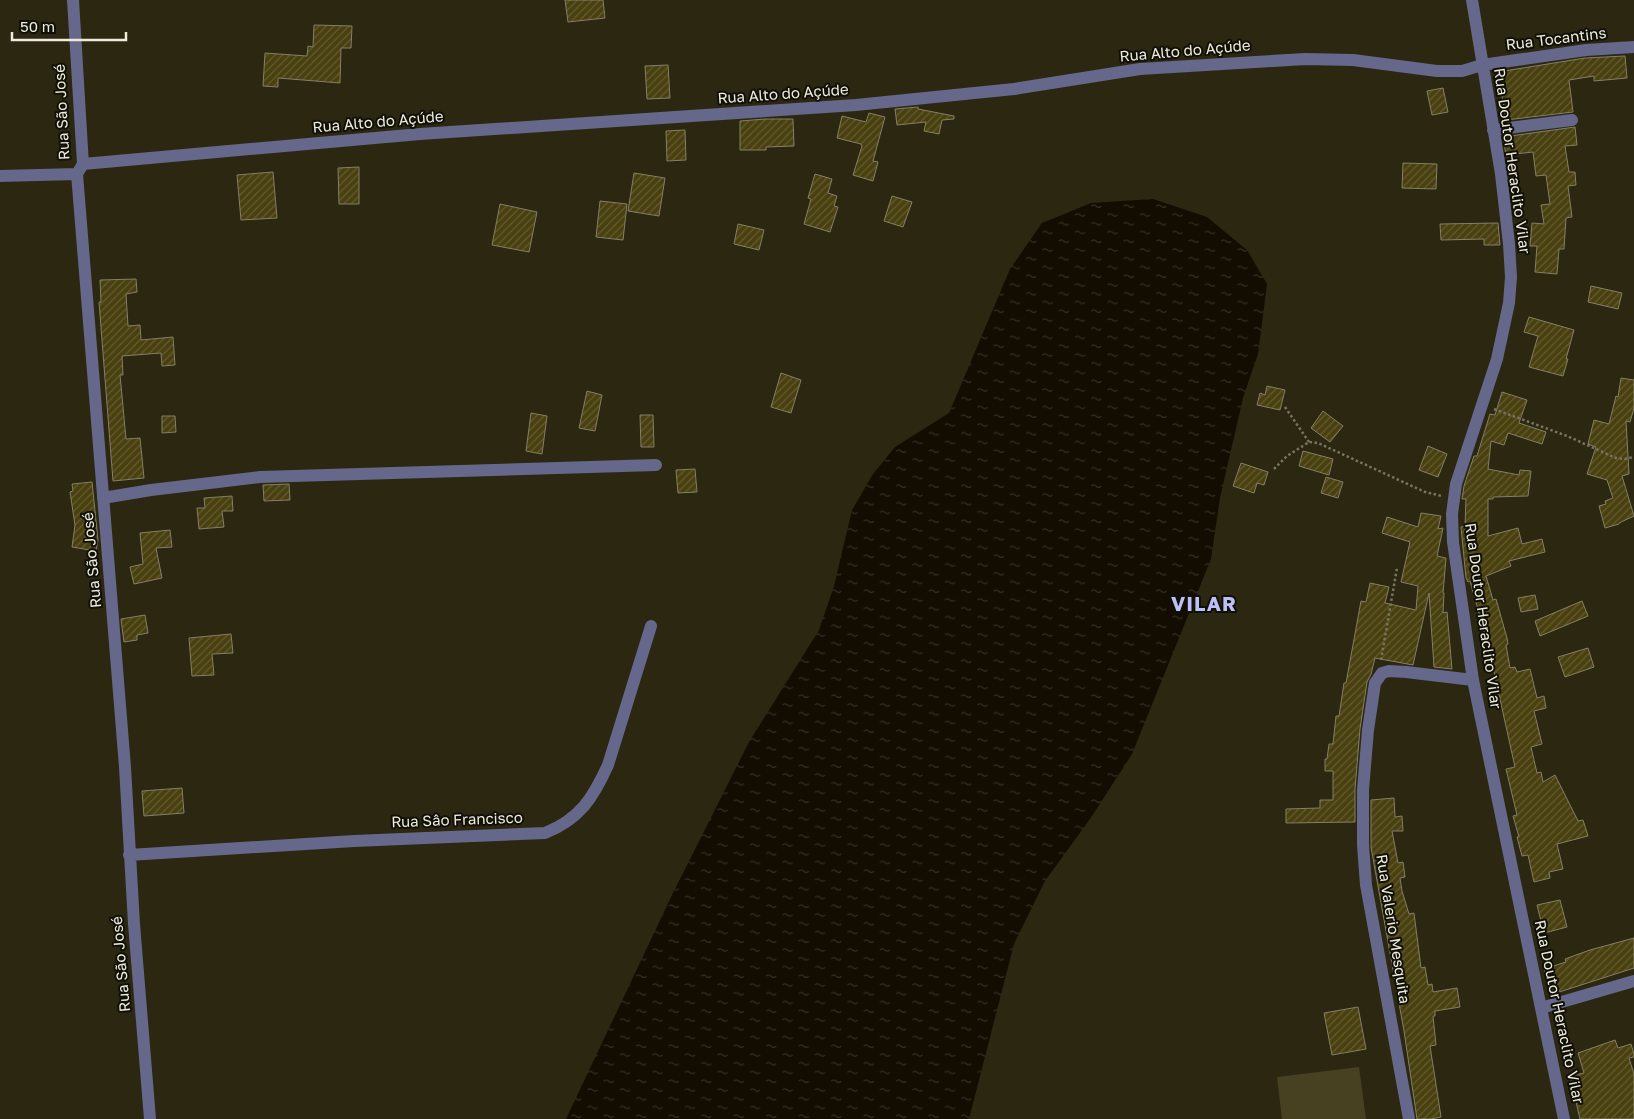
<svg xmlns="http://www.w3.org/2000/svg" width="1634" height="1119" font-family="'Golos Text',sans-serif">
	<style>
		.grass { fill: #474122 }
		.water { fill: url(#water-ripples) }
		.building { fill: url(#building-hatch); stroke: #847f66 }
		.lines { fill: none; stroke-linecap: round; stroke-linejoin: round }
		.path { stroke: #787462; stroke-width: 2.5; stroke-dasharray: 2.5 2.5; stroke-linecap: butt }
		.minor { stroke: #65678b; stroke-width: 12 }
		.labels { text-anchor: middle; stroke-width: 4; stroke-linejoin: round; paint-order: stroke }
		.street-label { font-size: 15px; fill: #eeebde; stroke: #111007 }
		.district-label { font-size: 20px; font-weight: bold; letter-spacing: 1px; fill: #bcbff8; stroke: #111007 }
	</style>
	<defs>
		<pattern id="water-ripples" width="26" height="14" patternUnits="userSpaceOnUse" patternTransform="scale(1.25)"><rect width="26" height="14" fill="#120d00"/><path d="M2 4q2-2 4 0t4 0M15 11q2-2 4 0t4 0" fill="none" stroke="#353025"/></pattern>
		<pattern id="building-hatch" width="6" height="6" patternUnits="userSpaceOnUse" patternTransform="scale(1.25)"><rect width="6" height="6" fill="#49400f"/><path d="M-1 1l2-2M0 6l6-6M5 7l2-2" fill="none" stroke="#645c32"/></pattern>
	</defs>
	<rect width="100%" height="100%" fill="#2b2711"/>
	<!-- grass -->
	<path class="grass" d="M 1359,1067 L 1366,1119 L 1282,1119 L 1277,1077 Z"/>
	<!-- water -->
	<path class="water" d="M 1153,199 L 1207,217 L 1247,250 L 1267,284 L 1258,354 L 1243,398 L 1220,498 L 1211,559 L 1132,754 L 1090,819 L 1045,881 L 1014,944 L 969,1119 L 566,1119 L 672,895 L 749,742 L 819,630 L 834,586 L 852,510 L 873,474 L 895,447 L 949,413 L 1010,269 L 1042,223 L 1091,203 Z"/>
	<!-- building -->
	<path class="building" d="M 565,0 L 603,0 L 605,18 L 568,22 Z
		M 314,25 L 352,26 L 351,48 L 341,48 L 340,83 L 278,78 L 278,87 L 263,86 L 265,53 L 307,56 L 308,46 L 313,47 Z
		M 1625,56 L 1627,78 L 1594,81 L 1594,76 L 1569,80 L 1573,112 L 1506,120 L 1498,72 L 1585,58 Z
		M 668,65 L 670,98 L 647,99 L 645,66 Z
		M 1443,88 L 1448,112 L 1432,115 L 1427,91 Z
		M 918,107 L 918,109 L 954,116 L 954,119 L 942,120 L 939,134 L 924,131 L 926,122 L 897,125 L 895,109 Z
		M 869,113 L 885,117 L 873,161 L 878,162 L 873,181 L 853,175 L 862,146 L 861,144 L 837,138 L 842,116 L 866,122 Z
		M 765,119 L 793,119 L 794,146 L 766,147 L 766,150 L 740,150 L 740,121 Z
		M 1575,127 L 1577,145 L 1565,146 L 1569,172 L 1575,172 L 1576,185 L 1568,186 L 1572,217 L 1566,218 L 1564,249 L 1559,249 L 1557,274 L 1535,272 L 1537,246 L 1530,246 L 1532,223 L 1544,224 L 1541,205 L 1550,204 L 1546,175 L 1536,176 L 1533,152 L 1506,155 L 1503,137 Z
		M 685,130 L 686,160 L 667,161 L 666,131 Z
		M 1403,163 L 1437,164 L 1436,189 L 1402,188 Z
		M 359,167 L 359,204 L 339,204 L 338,168 Z
		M 273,172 L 277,218 L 241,220 L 237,175 Z
		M 634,173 L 665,178 L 659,216 L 628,211 Z
		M 815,174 L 832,179 L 828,193 L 837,196 L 834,206 L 838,207 L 830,232 L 804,224 L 811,199 L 808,198 Z
		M 892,196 L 912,202 L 903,227 L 884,221 Z
		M 600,201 L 627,204 L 623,240 L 596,237 Z
		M 500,204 L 537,212 L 529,252 L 492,245 Z
		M 1498,223 L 1500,245 L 1484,245 L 1484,239 L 1441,240 L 1440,224 Z
		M 738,224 L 764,230 L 759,250 L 734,244 Z
		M 136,279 L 137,292 L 126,294 L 128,326 L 140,325 L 141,340 L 173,337 L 175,365 L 162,366 L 161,353 L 122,356 L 123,375 L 120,375 L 126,439 L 140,438 L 144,478 L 113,481 L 99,302 L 101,302 L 100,280 Z
		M 1591,286 L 1622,293 L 1618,309 L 1588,302 Z
		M 1529,317 L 1574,330 L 1566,359 L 1568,359 L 1563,376 L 1529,367 L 1538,336 L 1524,332 Z
		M 781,373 L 801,380 L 791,413 L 771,407 Z
		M 1621,378 L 1634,380 L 1634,408 L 1630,422 L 1626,421 L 1629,474 L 1622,476 L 1634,516 L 1619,523 L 1619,524 L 1605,528 L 1599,506 L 1606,504 L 1605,501 L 1613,498 L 1607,480 L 1587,474 L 1596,447 L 1588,444 L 1594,420 L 1609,424 L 1616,396 L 1618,397 Z
		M 1267,386 L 1285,390 L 1280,410 L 1257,405 L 1260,393 L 1265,395 Z
		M 587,391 L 602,395 L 595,431 L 579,428 Z
		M 1502,392 L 1527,400 L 1519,423 L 1546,432 L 1542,444 L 1508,433 L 1504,445 L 1491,441 L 1488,469 L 1519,475 L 1520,470 L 1531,471 L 1528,496 L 1493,497 L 1493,499 L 1488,499 L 1488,536 L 1518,528 L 1522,544 L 1542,539 L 1545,552 L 1509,561 L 1511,566 L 1486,576 L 1493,600 L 1496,599 L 1507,638 L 1508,644 L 1506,645 L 1510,668 L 1515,667 L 1517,672 L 1530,669 L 1537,698 L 1544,696 L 1546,708 L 1534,711 L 1542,744 L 1531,747 L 1537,773 L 1541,772 L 1543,782 L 1555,775 L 1578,821 L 1583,820 L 1588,836 L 1557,844 L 1563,869 L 1549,872 L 1550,878 L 1534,882 L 1528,855 L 1522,856 L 1517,837 L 1519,837 L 1513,816 L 1517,815 L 1506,769 L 1515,767 L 1488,645 L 1470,581 L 1468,582 L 1466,578 L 1461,527 L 1465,526 L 1466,499 L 1462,499 L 1464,486 L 1474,456 L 1477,456 L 1490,414 L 1495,415 Z
		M 1323,411 L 1343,426 L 1330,442 L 1311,428 Z
		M 531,413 L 547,416 L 542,454 L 526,451 Z
		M 640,415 L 653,415 L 654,447 L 641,447 Z
		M 162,416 L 175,416 L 176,432 L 162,433 Z
		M 1428,446 L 1447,454 L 1438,477 L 1419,470 Z
		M 1303,451 L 1333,459 L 1329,475 L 1299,466 Z
		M 1241,463 L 1268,472 L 1264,485 L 1257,483 L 1254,493 L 1233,486 Z
		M 695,469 L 697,492 L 678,493 L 676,470 Z
		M 1326,477 L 1343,482 L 1338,498 L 1321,493 Z
		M 92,482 L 98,540 L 96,551 L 72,547 L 75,525 L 70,492 L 73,491 L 72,484 Z
		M 289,484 L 290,500 L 264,501 L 263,485 Z
		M 232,496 L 233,511 L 222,511 L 224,527 L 199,529 L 197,508 L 205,508 L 204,498 Z
		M 1421,513 L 1441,516 L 1438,529 L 1443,528 L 1437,556 L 1446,558 L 1443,593 L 1444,593 L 1443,613 L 1447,612 L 1452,669 L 1434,667 L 1429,593 L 1413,665 L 1375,658 L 1371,674 L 1367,682 L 1360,729 L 1355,789 L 1355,822 L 1286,823 L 1286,809 L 1320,808 L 1320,800 L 1333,800 L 1333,771 L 1325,771 L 1325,759 L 1327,759 L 1329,744 L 1333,744 L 1336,716 L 1339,716 L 1344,683 L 1346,683 L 1361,601 L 1366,602 L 1370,583 L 1389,587 L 1385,603 L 1416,610 L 1418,586 L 1401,582 L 1410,542 L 1382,533 L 1387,517 L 1418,527 Z
		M 170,530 L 172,547 L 156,548 L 162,578 L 134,584 L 130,567 L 143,564 L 140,533 Z
		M 1535,595 L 1538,609 L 1521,612 L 1518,598 Z
		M 1582,601 L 1588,616 L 1540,636 L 1535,621 Z
		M 145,615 L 148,633 L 137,635 L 137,640 L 124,642 L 121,619 Z
		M 231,634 L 233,653 L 212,654 L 214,675 L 192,676 L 189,638 Z
		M 1588,648 L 1594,667 L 1565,677 L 1558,657 Z
		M 182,788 L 184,813 L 144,816 L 142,791 Z
		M 1394,798 L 1395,817 L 1402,816 L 1403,831 L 1392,831 L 1398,863 L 1403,862 L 1405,877 L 1400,878 L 1402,891 L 1409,914 L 1414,913 L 1421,968 L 1425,967 L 1428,985 L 1432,984 L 1433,992 L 1457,988 L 1460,1007 L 1435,1011 L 1435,1016 L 1433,1016 L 1436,1045 L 1430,1046 L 1441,1117 L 1431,1119 L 1417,1119 L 1404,1031 L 1371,847 L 1371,800 Z
		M 1560,900 L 1567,927 L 1544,933 L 1537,905 Z
		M 1634,938 L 1634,968 L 1553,994 L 1544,969 L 1566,962 L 1565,959 L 1590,950 Z
		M 1358,1007 L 1366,1049 L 1332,1055 L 1324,1013 Z
		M 1615,1040 L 1618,1048 L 1631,1044 L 1634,1054 L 1634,1057 L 1629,1058 L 1634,1074 L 1634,1119 L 1580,1119 L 1570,1076 L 1584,1073 L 1578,1053 Z"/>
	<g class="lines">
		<!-- path -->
		<path class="path" d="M 1285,407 L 1309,442
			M 1494,409 L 1567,436 L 1616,458 L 1625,459 L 1634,457
			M 1274,469 L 1287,456 L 1309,442 L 1318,443 L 1425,492 L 1442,496
			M 1381,660 L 1397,568"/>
		<!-- minor -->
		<path class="minor" d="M 73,0 L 83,164 L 77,174 L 125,767 L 134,924 L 150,1119
			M 1472,0 L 1501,174 L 1509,244 L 1511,277 L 1509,303 L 1497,359 L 1456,484 L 1452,514 L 1453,542 L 1473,680 L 1564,1119
			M 1493,130 L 1572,120
			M 83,164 L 420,134 L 856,105 L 1014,89 L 1140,69 L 1305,59 L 1353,60 L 1437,71 L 1462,71 L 1482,65 L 1586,50 L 1634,47
			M 0,176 L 77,174
			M 103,498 L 151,490 L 260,477 L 656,465
			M 129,855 L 354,841 L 545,833 C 580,819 593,798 608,765 L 651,626
			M 1541,1008 L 1634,981
			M 1409,1119 L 1366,885 L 1363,845 L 1363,790 L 1368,730 L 1375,683 L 1382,673 L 1389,671 L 1406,672 L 1473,680"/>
	</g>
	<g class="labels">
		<!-- street labels -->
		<g class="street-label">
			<text transform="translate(1556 39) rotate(-7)" y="5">Rua Tocantins</text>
			<text transform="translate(1185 51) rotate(-5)" y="5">Rua Alto do Açúde</text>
			<text transform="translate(783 94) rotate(-4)" y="5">Rua Alto do Açúde</text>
			<text transform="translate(62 112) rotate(-93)" y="5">Rua São José</text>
			<text transform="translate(378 122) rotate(-5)" y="5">Rua Alto do Açúde</text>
			<text transform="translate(1512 161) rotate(82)" y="5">Rua Doutor Heraclito Vilar</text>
			<text transform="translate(92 560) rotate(-95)" y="5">Rua São José</text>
			<text transform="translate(1483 616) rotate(82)" y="5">Rua Doutor Heraclito Vilar</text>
			<text transform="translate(457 820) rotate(-2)" y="5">Rua Sâo Francisco</text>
			<text transform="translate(1393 929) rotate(81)" y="5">Rua Valerio Mesquita</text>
			<text transform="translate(121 964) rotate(-95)" y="5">Rua São José</text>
			<text transform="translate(1559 1012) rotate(78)" y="5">Rua Doutor Heraclito Vilar</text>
		</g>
		<!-- district labels -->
		<g class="district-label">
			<text x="1204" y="611">VILAR</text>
		</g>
	</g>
	<!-- scale -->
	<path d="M12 32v8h114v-8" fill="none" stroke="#eeebde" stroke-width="2.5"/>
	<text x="20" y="32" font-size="15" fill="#eeebde" stroke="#111007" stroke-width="4" paint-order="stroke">50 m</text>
</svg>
